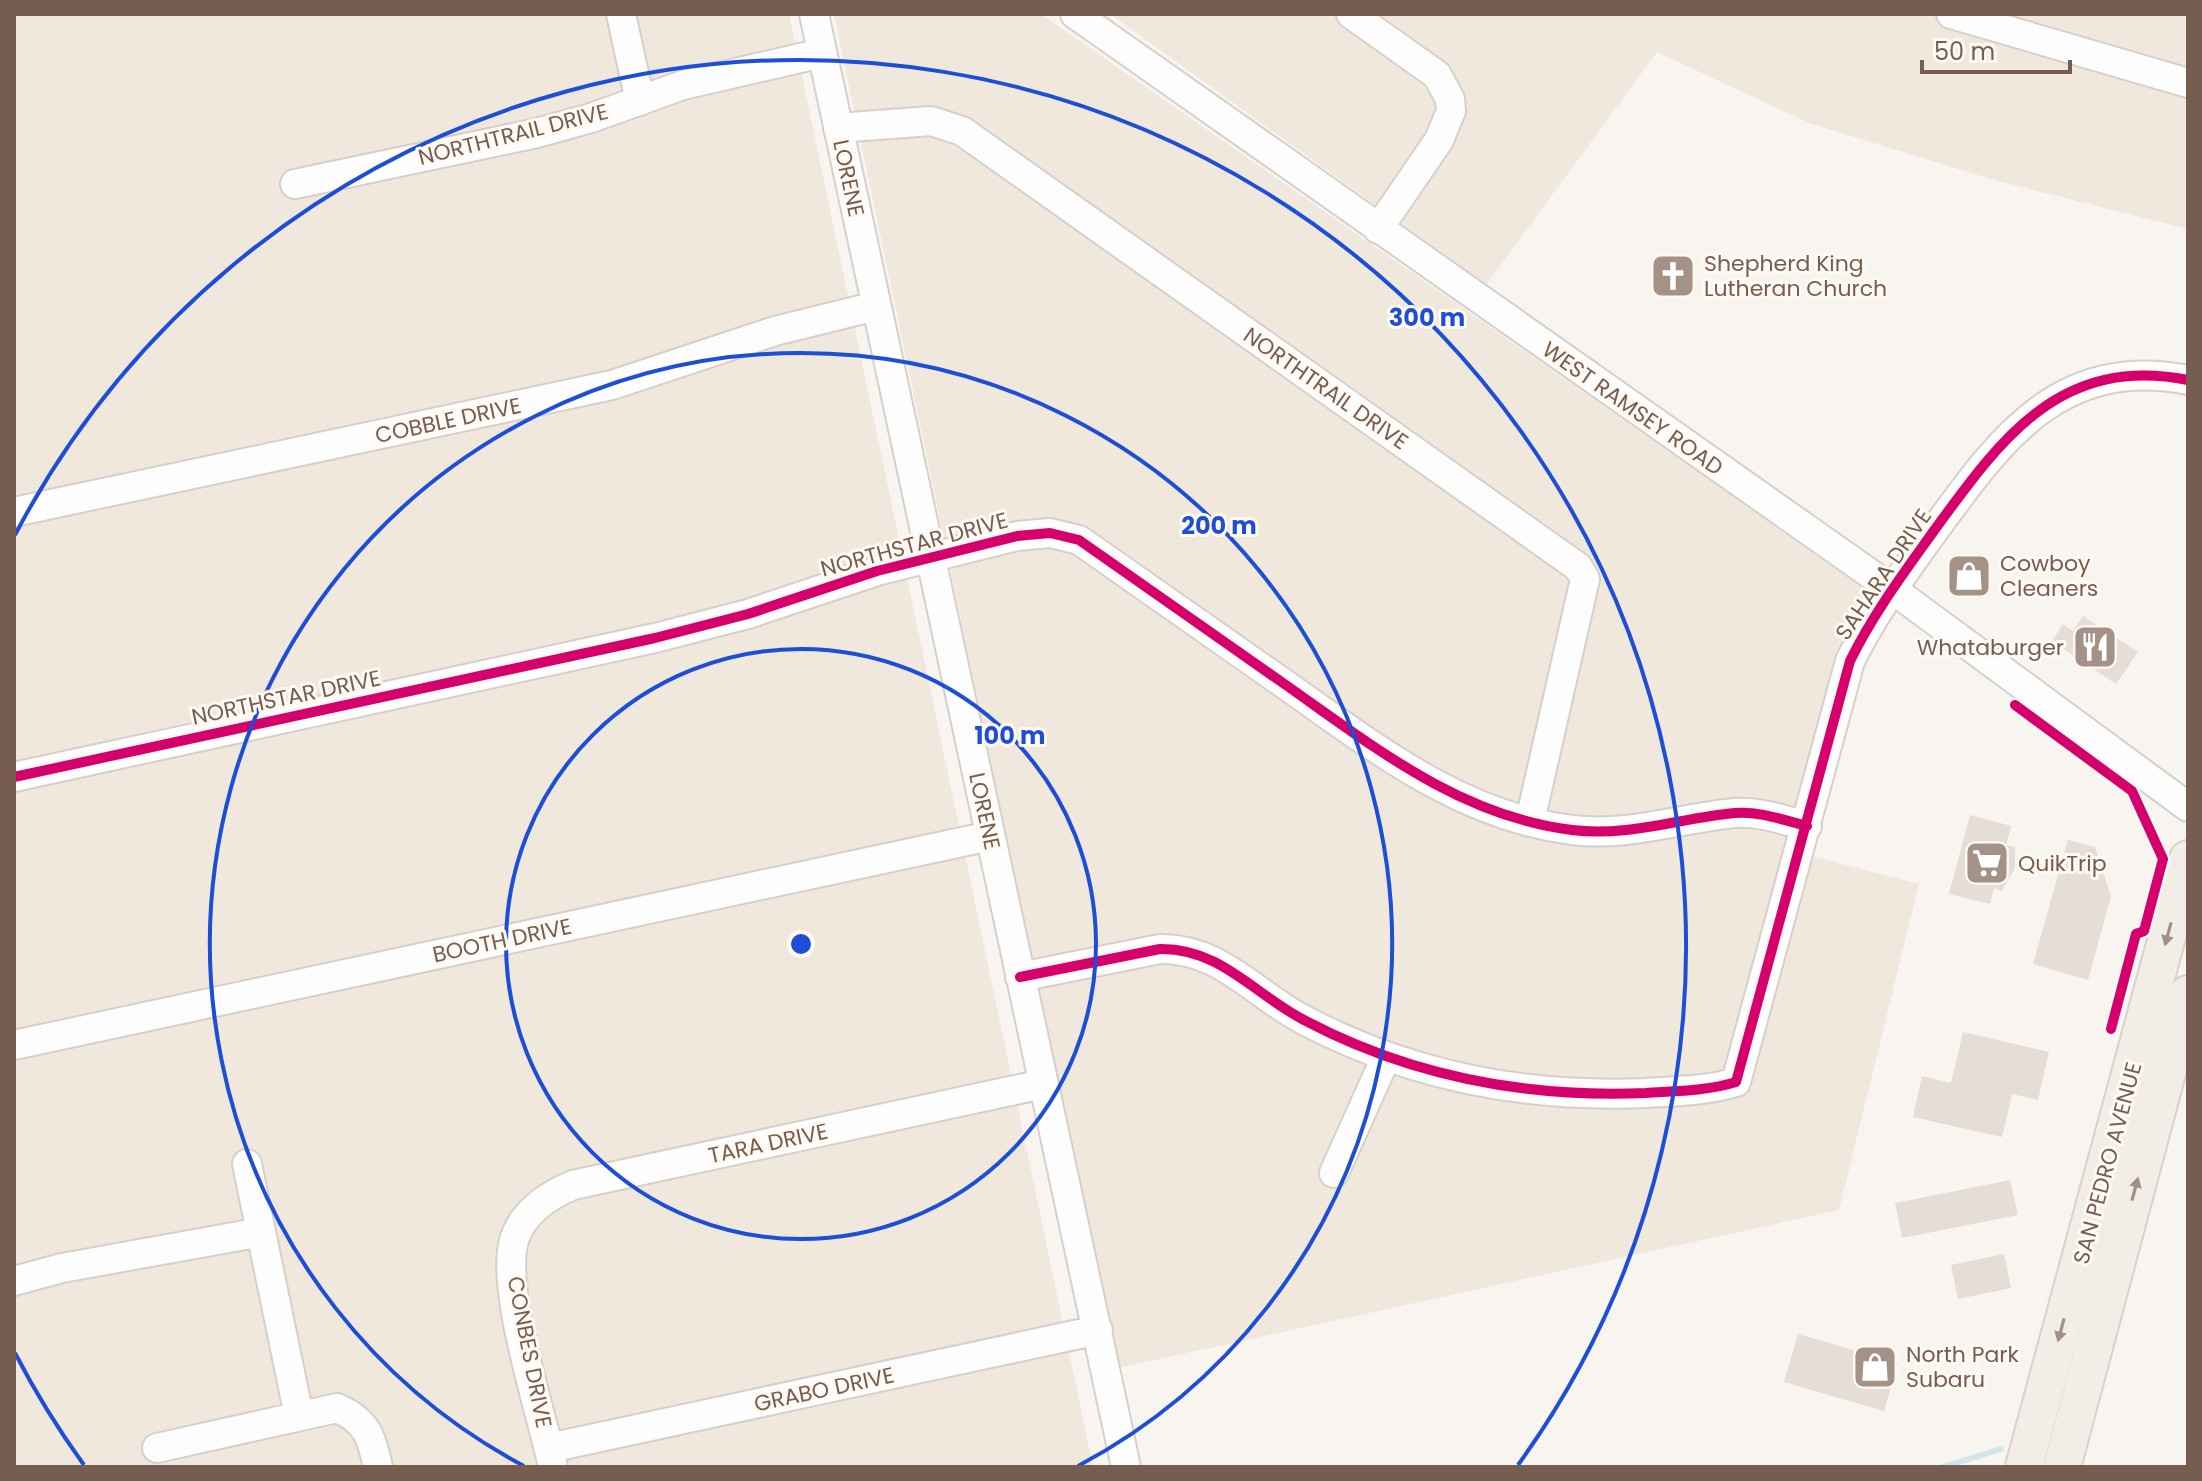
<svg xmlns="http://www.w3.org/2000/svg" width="2202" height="1481" font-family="Poppins,sans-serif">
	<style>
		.residential { fill: #f0e7dd }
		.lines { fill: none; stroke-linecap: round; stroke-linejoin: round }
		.stream { stroke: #d1e6e8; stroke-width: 6 }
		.building { fill: #e5ddd6 }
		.minor-casing { stroke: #d6d0ca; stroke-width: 32 }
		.major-casing { stroke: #d9d1cc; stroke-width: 40 }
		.minor { stroke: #fefdfd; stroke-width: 28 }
		.major { stroke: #f2eee7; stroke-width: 36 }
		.cycleway-casing { stroke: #fef9f2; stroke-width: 15 }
		.cycleway { stroke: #d6006c; stroke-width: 10 }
		.oneway { fill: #a29084 }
		.ring { fill: none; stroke: #1d4ed8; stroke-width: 4 }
		.labels { text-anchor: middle; stroke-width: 6; stroke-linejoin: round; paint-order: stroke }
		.street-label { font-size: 22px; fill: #775d4f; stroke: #fef9f2 }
		.poi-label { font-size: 22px; fill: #775d4f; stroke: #fef9f2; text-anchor: start }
		.centre { fill: #1d4ed8; stroke: #fef9f2; stroke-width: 4 }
		.ring-label { font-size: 24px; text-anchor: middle; font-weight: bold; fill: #1d4ed8; stroke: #fef9f2; stroke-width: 6; stroke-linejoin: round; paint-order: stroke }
	</style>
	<rect width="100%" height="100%" fill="#f8f4ef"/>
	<!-- residential -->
	<path class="residential" d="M 14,14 L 789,14 L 1093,1467 L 14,1467 Z
		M 834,14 L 1041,14 L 1873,594 L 1808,855 L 1919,884 L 1839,1210 L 1118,1368 Z
		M 1110,14 L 2188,14 L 2188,229 L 1994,180 L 1809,123 L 1657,52 L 1486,285 Z"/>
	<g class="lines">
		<!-- stream -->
		<path class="stream" d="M 1943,1467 L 2001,1449"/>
	</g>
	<!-- building -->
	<path class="building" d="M 2083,616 L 2138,652 L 2116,684 L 2052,641 L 2063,624 L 2073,631 Z
		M 1970,815 L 2011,826 L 2006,845 L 2015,847 L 2015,868 L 2002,891 L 1994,888 L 1990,904 L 1949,894 Z
		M 2068,840 L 2095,847 L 2111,896 L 2088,980 L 2033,964 Z
		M 1963,1032 L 2049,1052 L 2038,1100 L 2012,1094 L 2002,1137 L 1913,1117 L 1922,1076 L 1951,1083 Z
		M 2010,1180 L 2018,1215 L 1902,1238 L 1895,1203 Z
		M 2004,1254 L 2011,1288 L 1958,1299 L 1951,1265 Z
		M 1798,1334 L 1898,1363 L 1884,1411 L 1784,1382 Z"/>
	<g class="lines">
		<!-- minor casing -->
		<g class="minor-casing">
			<path id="minor" d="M 621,14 L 640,101
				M 814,14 L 1126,1467
				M 1075,14 L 1892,589 L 2188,807
				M 1351,14 L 1437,75 L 1450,99 L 1451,111 L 1439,140 L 1378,229
				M 1951,14 L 2188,83
				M 838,128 L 931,121 L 962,131 L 1578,567 L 1585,579 L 1530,821
				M 295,184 L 537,133 L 591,118 L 683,85 L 822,53
				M 14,512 L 612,385 L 775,331 L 876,306
				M 14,777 L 655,638 L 748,614 L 877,571 L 1017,536 L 1050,533 L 1079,540 C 1147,588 1215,635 1283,683 C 1373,746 1459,816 1572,830 C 1629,837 1680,818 1735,813 C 1759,811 1783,820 1807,826
				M 1020,977 L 1160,949 C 1220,948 1254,994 1304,1020 C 1410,1076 1527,1098 1646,1093 C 1676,1091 1707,1091 1736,1082 L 1850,661 C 1873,614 1903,574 1933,532 C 2000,440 2059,355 2188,380
				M 14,1045 L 990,836
				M 247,1164 L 299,1416
				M 1334,1173 L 1386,1057
				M 14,1281 L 62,1268 L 261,1232
				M 157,1448 L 337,1408 C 367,1421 371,1436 378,1467
				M 549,1448 L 1098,1330
				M 553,1467 C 542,1414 498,1284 515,1237 C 525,1210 549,1195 573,1185 L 1043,1084"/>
		</g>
		<!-- major casing -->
		<g class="major-casing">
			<path id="major" d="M 2024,1467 L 2188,859
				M 2062,1467 L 2188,994"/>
		</g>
		<!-- minor -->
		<use href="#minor" class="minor"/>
		<!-- major -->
		<use href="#major" class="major"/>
		<!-- cycleway casing -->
		<g class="cycleway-casing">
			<path id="cycleway" d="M 2015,705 L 2132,791 L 2163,859 L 2144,931 L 2136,934 L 2111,1029
				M 14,777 L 655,638 L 748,614 L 877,571 L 1017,536 L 1050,533 L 1079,540 C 1147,588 1215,635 1283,683 C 1373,746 1459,816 1572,830 C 1629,837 1680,818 1735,813 C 1759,811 1783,820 1807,826
				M 1020,977 L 1160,949 C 1220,948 1254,994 1304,1020 C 1410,1076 1527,1098 1646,1093 C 1676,1091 1707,1091 1736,1082 L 1850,661 C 1873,614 1903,574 1933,532 C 2000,440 2059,355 2188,380"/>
		</g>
		<!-- cycleway -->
		<use href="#cycleway" class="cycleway"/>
	</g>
	<!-- one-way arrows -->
	<defs><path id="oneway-solid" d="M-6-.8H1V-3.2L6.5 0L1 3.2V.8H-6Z" transform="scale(2)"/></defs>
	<g class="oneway">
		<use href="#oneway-solid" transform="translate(2168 934) rotate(105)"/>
		<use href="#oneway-solid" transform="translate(2135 1189) rotate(-75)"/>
		<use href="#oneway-solid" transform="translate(2061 1330) rotate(105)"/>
	</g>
	<!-- distance rings -->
	<g class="ring">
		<circle cx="801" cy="944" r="295"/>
		<path d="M524 1466A591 591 0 1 1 1078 1466"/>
		<path d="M84 1465A886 886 0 0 1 15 1353M15 535A886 886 0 1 1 1518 1465"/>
	</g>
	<!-- icons -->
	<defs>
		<g id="church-square" transform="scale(2.3)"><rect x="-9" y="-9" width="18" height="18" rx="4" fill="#a49287" stroke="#fef9f2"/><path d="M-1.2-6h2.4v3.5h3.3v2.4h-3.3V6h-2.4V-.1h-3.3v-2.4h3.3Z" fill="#fff"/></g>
		<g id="shop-square" transform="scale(2.3)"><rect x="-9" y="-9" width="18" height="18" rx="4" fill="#a49287" stroke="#fef9f2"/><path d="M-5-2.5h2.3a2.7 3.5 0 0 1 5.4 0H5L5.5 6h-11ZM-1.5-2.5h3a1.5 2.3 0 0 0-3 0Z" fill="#fff"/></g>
		<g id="restaurant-square" transform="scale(2.3)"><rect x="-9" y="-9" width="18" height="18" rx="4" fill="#a49287" stroke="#fef9f2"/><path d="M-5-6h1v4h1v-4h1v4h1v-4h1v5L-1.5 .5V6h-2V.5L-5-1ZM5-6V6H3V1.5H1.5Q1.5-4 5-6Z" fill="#fff"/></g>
		<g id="supermarket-square" transform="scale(2.3)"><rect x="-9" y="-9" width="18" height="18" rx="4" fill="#a49287" stroke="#fef9f2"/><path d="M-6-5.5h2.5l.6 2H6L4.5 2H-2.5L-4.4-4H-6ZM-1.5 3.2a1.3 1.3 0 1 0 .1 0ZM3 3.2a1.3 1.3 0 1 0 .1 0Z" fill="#fff"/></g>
	</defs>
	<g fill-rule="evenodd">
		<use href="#church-square" x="1673" y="276"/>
		<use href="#shop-square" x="1969" y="576"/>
		<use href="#restaurant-square" x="2095" y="647"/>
		<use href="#supermarket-square" x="1987" y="863"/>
		<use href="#shop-square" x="1875" y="1367"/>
	</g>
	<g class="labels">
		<!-- street labels -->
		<g class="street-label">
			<text transform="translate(513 134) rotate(-14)" y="8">NORTHTRAIL DRIVE</text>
			<text transform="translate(849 178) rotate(78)" y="8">LORENE</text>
			<text transform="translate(1326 388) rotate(35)" y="8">NORTHTRAIL DRIVE</text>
			<text transform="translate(1633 408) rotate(35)" y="8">WEST RAMSEY ROAD</text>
			<text transform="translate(448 420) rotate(-12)" y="8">COBBLE DRIVE</text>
			<text transform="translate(914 544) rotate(-15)" y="8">NORTHSTAR DRIVE</text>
			<text transform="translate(1883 574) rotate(-56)" y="8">SAHARA DRIVE</text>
			<text transform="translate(286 697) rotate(-12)" y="8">NORTHSTAR DRIVE</text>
			<text transform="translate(985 811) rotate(78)" y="8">LORENE</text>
			<text transform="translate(502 940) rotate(-12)" y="8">BOOTH DRIVE</text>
			<text transform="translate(768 1143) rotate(-12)" y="8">TARA DRIVE</text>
			<text transform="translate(2107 1163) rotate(-75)" y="8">SAN PEDRO AVENUE</text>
			<text transform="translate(530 1352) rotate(79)" y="8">CONBES DRIVE</text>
			<text transform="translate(824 1389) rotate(-12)" y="8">GRABO DRIVE</text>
		</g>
		<!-- poi labels -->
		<g class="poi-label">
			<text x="1704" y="271">Shepherd King<tspan x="1704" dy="25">Lutheran Church</tspan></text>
			<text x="2000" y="571">Cowboy<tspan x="2000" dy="25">Cleaners</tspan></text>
			<text x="2064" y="655" text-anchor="end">Whataburger</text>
			<text x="2018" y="871">QuikTrip</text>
			<text x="1906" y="1362">North Park<tspan x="1906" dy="25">Subaru</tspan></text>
		</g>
	</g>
	<circle cx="801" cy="944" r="12" class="centre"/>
	<g class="ring-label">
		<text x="1427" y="326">300 m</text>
		<text x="1219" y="534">200 m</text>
		<text x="1010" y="744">100 m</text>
	</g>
	<!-- border -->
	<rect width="2202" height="1481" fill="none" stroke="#775d4f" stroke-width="32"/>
	<!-- scale -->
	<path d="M1922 60v12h148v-12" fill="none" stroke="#775d4f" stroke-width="4"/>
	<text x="1934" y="60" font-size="24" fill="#775d4f" stroke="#fef9f2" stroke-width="6" paint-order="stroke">50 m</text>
</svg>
